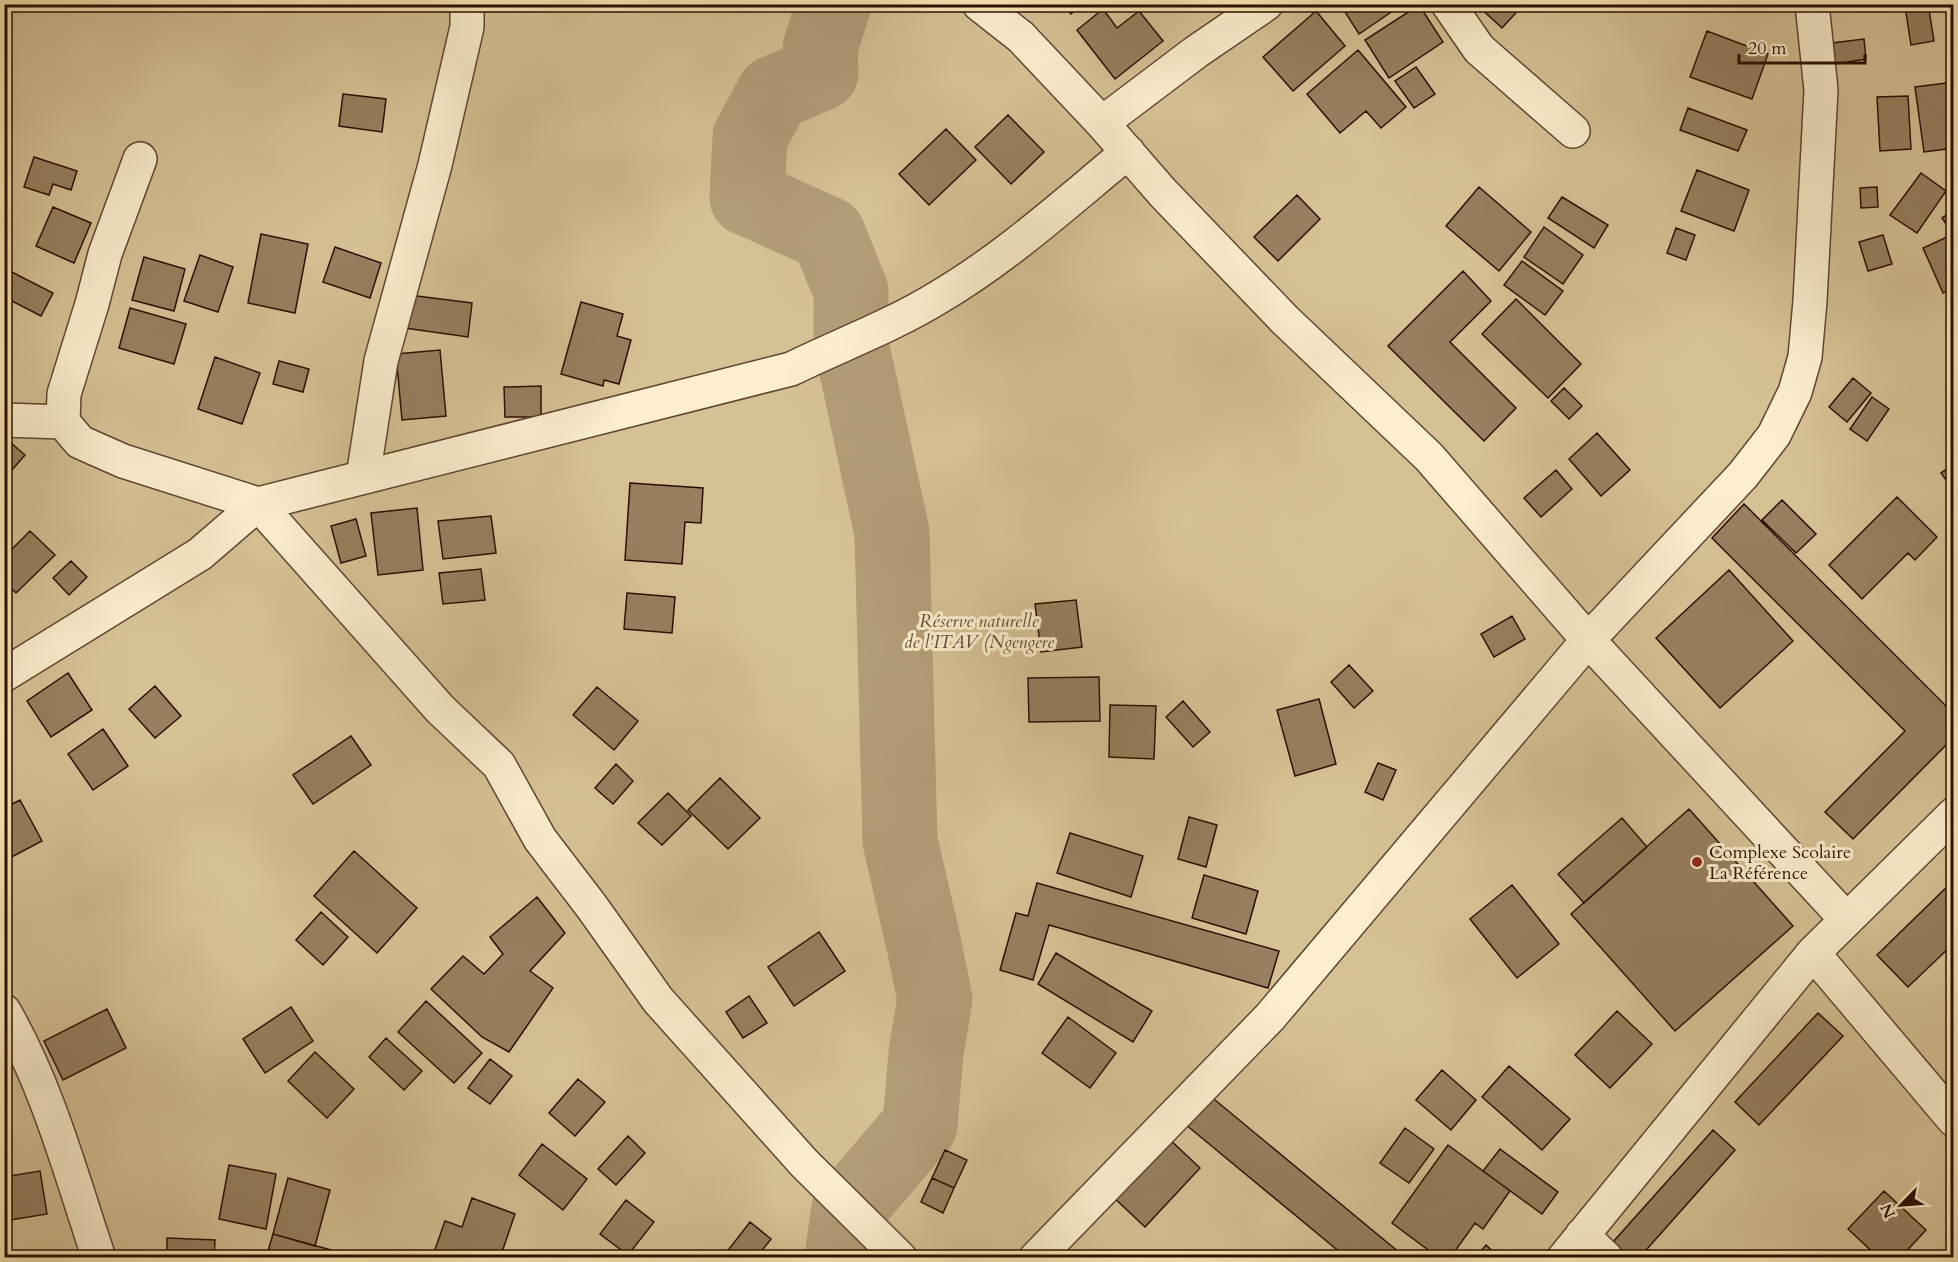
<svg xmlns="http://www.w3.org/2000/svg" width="1958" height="1262" font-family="Cardo,serif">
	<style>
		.green { fill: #d6c195; stroke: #81684c; stroke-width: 1.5 }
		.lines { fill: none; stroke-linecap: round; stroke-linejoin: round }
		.river { stroke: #b39d78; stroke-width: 75 }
		.building { fill: #977f5f; stroke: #2c0f04; stroke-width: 1.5 }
		.minor-casing { stroke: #5f4530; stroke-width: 36 }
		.minor { stroke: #fbefce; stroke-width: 33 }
		.poi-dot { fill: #8f2418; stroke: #fbefce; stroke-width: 2 }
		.labels { text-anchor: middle; stroke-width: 6; stroke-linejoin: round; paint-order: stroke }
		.park-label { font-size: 18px; font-style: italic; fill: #684d37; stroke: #fbefce }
		.poi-label { font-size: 18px; fill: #2c0f04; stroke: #fbefce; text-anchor: start }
	</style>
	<rect width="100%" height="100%" fill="#f9e6b3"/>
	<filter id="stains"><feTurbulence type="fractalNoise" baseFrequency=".00333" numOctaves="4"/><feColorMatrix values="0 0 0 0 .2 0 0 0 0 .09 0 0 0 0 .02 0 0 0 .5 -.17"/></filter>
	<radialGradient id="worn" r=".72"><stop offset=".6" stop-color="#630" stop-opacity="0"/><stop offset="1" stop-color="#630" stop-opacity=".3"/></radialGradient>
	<!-- green -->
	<path class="green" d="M 5,5 L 1953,5 L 1953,1257 L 5,1257 Z"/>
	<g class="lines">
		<!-- river -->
		<path class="river" d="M 834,4 L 820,48 L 821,73 L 774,93 L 750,137 L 747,198 L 828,234 L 851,291 L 851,343 L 892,533 L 900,841 L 924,945 L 935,999 L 926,1053 L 920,1125 L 849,1208 L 842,1258"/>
	</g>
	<!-- building -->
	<path class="building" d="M 1063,4 L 1082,4 L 1071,14 Z
		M 1340,4 L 1403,4 L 1359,34 Z
		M 1476,4 L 1524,4 L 1502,28 Z
		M 1928,4 L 1934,41 L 1911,45 L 1905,6 Z
		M 1419,5 L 1443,42 L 1389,78 L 1365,40 Z
		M 1103,9 L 1117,28 L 1139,11 L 1163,41 L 1115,79 L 1077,30 Z
		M 1316,11 L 1345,46 L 1293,91 L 1263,57 Z
		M 1707,31 L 1768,54 L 1752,99 L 1690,77 Z
		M 1864,39 L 1866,59 L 1835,64 L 1832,43 Z
		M 1358,50 L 1406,107 L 1381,128 L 1366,111 L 1340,133 L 1307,94 Z
		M 1416,67 L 1435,94 L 1414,108 L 1395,81 Z
		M 1954,82 L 1954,148 L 1924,152 L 1915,87 Z
		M 343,94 L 386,99 L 382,132 L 339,126 Z
		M 1908,96 L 1911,149 L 1880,151 L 1877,97 Z
		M 1688,108 L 1747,130 L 1738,151 L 1680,130 Z
		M 1008,115 L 1044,152 L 1011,184 L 975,147 Z
		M 946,129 L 976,160 L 929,205 L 899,174 Z
		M 34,157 L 77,171 L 71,190 L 53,184 L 49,195 L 24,187 Z
		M 1697,170 L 1749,190 L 1734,231 L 1681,211 Z
		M 1921,173 L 1946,191 L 1917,233 L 1890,215 Z
		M 1479,187 L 1531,232 L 1499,271 L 1446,226 Z
		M 1877,187 L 1878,207 L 1861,208 L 1860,188 Z
		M 1297,195 L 1320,219 L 1278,261 L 1254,237 Z
		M 1562,197 L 1608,225 L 1594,248 L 1548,218 Z
		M 53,207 L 91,223 L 74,263 L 36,246 Z
		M 1954,210 L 1954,236 L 1942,218 Z
		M 1544,227 L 1583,255 L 1563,284 L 1524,257 Z
		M 1676,228 L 1695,235 L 1686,260 L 1667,253 Z
		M 261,234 L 308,244 L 295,313 L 248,303 Z
		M 1883,235 L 1892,264 L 1868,271 L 1859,242 Z
		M 1949,236 L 1954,245 L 1954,288 L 1943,293 L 1923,248 Z
		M 335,247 L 381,263 L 370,298 L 323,282 Z
		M 200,255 L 233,267 L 218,312 L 184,301 Z
		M 144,257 L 185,269 L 174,311 L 132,300 Z
		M 1522,261 L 1563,291 L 1545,315 L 1504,285 Z
		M 4,268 L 53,293 L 41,316 L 12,301 L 4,315 Z
		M 1463,271 L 1491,301 L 1450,342 L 1516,408 L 1484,441 L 1388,346 Z
		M 409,295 L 472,303 L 468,337 L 405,328 Z
		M 1516,299 L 1581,364 L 1548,398 L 1482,334 Z
		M 581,302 L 623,314 L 617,336 L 631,340 L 619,384 L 604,380 L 603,386 L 561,374 Z
		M 130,308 L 186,324 L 174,364 L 119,348 Z
		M 440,350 L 446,416 L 402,420 L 396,354 Z
		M 215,357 L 260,373 L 242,424 L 198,409 Z
		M 279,361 L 309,369 L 303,392 L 273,384 Z
		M 1853,378 L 1871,393 L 1847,422 L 1829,407 Z
		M 541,386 L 541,417 L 505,417 L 504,387 Z
		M 1564,388 L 1582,406 L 1569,419 L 1551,401 Z
		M 1872,397 L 1889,409 L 1867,441 L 1850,429 Z
		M 1597,433 L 1630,470 L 1601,496 L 1569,459 Z
		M 4,437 L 25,455 L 4,479 Z
		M 1954,464 L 1954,491 L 1941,473 Z
		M 1556,470 L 1572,489 L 1541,517 L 1524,498 Z
		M 630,483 L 703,488 L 701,523 L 685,522 L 682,564 L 625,560 Z
		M 1897,497 L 1937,537 L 1915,560 L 1908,553 L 1862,599 L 1829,565 Z
		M 1782,500 L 1816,534 L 1796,553 L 1762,520 Z
		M 1744,504 L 1954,714 L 1954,737 L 1853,839 L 1825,812 L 1905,731 L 1712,538 Z
		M 417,508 L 423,570 L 378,575 L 371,513 Z
		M 491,516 L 496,553 L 443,559 L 438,521 Z
		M 356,519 L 366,556 L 341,563 L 331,526 Z
		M 30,531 L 55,555 L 16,593 L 4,581 L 4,557 Z
		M 71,561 L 87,577 L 69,595 L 53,578 Z
		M 481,569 L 485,600 L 443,604 L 439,573 Z
		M 1729,570 L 1793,641 L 1720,708 L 1656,638 Z
		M 627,593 L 675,597 L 672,633 L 624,629 Z
		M 1076,600 L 1082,647 L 1041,652 L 1035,604 Z
		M 1512,616 L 1525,639 L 1494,657 L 1481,634 Z
		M 1349,665 L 1373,691 L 1354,708 L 1331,682 Z
		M 68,673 L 92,710 L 51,737 L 27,701 Z
		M 1099,677 L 1100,721 L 1029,722 L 1028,678 Z
		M 155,686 L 181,716 L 155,738 L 129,709 Z
		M 597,687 L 638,721 L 614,750 L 573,715 Z
		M 1319,699 L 1336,764 L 1295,776 L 1277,710 Z
		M 1183,701 L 1210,732 L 1193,747 L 1166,717 Z
		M 1110,705 L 1156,706 L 1154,759 L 1109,757 Z
		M 103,729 L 128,766 L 93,790 L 68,754 Z
		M 351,736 L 371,765 L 313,804 L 293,775 Z
		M 1378,763 L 1396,770 L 1383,800 L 1365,792 Z
		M 616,764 L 633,781 L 613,804 L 595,788 Z
		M 720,778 L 760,818 L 728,849 L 688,810 Z
		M 668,793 L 691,816 L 662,845 L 638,823 Z
		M 20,800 L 42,841 L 4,861 L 4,808 Z
		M 1689,809 L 1793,926 L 1675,1031 L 1571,914 Z
		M 1189,817 L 1217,825 L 1206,867 L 1178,859 Z
		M 1622,818 L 1647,847 L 1584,903 L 1558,874 Z
		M 1070,833 L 1143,856 L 1131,897 L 1057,873 Z
		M 354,851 L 417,908 L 377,953 L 314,896 Z
		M 1204,875 L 1258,891 L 1246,934 L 1192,918 Z
		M 1954,880 L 1954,943 L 1908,987 L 1877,955 Z
		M 1037,883 L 1279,951 L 1268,988 L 1049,925 L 1033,980 L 1000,970 L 1016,913 L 1028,916 Z
		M 1512,885 L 1559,944 L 1517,978 L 1470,919 Z
		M 537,897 L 565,933 L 530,971 L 553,988 L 509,1052 L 482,1037 L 431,989 L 463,956 L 484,974 L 503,954 L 490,937 Z
		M 321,912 L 348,937 L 323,965 L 296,940 Z
		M 819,932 L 845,971 L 794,1006 L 768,967 Z
		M 1056,953 L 1152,1011 L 1133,1042 L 1038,984 Z
		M 749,996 L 767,1023 L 743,1038 L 726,1012 Z
		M 426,1001 L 482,1053 L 454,1083 L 398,1032 Z
		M 291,1007 L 313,1041 L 265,1073 L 243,1039 Z
		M 107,1009 L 126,1048 L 63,1080 L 44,1041 Z
		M 1617,1011 L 1652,1044 L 1610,1088 L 1575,1055 Z
		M 1818,1013 L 1843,1036 L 1759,1125 L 1735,1102 Z
		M 1068,1017 L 1116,1053 L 1090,1088 L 1042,1053 Z
		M 386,1038 L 422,1071 L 404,1090 L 369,1057 Z
		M 315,1052 L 354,1089 L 327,1118 L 288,1081 Z
		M 490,1059 L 512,1076 L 490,1104 L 468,1088 Z
		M 1509,1066 L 1570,1119 L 1542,1150 L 1482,1097 Z
		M 1442,1070 L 1476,1100 L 1451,1130 L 1416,1100 Z
		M 578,1079 L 605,1102 L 575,1136 L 549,1113 Z
		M 1209,1095 L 1406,1258 L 1347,1258 L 1185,1124 Z
		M 1405,1128 L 1434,1149 L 1409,1183 L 1380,1163 Z
		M 4,1129 L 12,1165 L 4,1166 Z
		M 1713,1130 L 1735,1150 L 1639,1258 L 1630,1258 L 1613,1242 Z
		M 628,1136 L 645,1153 L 616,1185 L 598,1169 Z
		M 1166,1136 L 1200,1168 L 1145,1227 L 1111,1195 Z
		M 542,1144 L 587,1179 L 563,1210 L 519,1175 Z
		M 1448,1145 L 1510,1191 L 1483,1229 L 1475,1223 L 1450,1258 L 1439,1258 L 1392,1223 Z
		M 1500,1149 L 1558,1192 L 1542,1214 L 1483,1171 Z
		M 945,1150 L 967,1160 L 954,1188 L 932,1178 Z
		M 229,1165 L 276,1174 L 266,1229 L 219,1219 Z
		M 40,1171 L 47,1214 L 4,1221 L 4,1177 Z
		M 288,1178 L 330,1190 L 315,1246 L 273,1234 Z
		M 932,1178 L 954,1188 L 943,1213 L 921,1202 Z
		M 1884,1191 L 1926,1230 L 1900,1258 L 1879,1258 L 1848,1229 Z
		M 472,1198 L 515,1214 L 500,1258 L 432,1258 L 445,1221 L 462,1227 Z
		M 626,1200 L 654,1222 L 628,1255 L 600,1234 Z
		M 750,1222 L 771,1239 L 756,1258 L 722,1258 Z
		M 273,1234 L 353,1256 L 352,1258 L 266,1258 Z
		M 167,1238 L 215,1240 L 214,1258 L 167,1258 Z
		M 1486,1245 L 1500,1258 L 1475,1258 Z"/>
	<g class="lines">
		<!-- minor casing -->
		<g class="minor-casing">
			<path id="minor" d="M 979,4 L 1021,37 L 1102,123 L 1163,193 L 1285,320 L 1429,457 L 1588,640 L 1846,919
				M 1448,4 L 1479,49 L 1573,131
				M 1102,123 L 1196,52 L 1266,4
				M 140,159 L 105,254 L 92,304 L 64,394 L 63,422 L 80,442 L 123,461 L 258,504 L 440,709 L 499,765 L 540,839 L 592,907 L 658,1000 L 804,1163 L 900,1258
				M 4,420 L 63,422
				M 363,477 L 381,361 L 435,165 L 467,27 L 467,4
				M 4,675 L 200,554 L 258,504 L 791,369 C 840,345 892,326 939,297 C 1007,257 1067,202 1128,152
				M 1813,953 L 1954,1120
				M 4,1011 C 48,1087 71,1175 99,1258
				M 1582,1235 L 1606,1258
				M 1036,1258 L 1270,1017 L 1588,640 L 1743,475 L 1774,435 L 1795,392 L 1805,357 L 1810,301 L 1821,90 L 1812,4
				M 1564,1258 L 1813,953 L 1954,814"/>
		</g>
		<!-- minor -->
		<use href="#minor" class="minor"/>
	</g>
	<!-- markers -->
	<circle class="poi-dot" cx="1697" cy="862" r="6"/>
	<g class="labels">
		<!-- park labels -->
		<g class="park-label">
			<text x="979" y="627">Réserve naturelle<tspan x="979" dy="21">de l'ITAV (Ngengere</tspan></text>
		</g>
		<!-- poi labels -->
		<g class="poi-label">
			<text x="1709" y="858">Complexe Scolaire<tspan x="1709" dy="21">La Référence</tspan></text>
		</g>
	</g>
	<!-- margin -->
	<rect width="1958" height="1262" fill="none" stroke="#f9e6b3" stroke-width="24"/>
	<rect x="6" y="6" width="1946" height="1250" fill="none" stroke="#2c0f04" stroke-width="3"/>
	<rect x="12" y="12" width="1934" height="1238" fill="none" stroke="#2c0f04" stroke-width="1.5"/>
	<!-- north arrow -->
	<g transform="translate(1901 1205) rotate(245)" stroke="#fbefce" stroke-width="4.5" paint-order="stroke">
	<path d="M0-4.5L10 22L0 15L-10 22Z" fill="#2c0f04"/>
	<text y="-9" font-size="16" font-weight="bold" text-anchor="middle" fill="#2c0f04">N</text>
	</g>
	<!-- scale -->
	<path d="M1739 54v9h126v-9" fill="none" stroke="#2c0f04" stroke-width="3"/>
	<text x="1748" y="54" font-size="18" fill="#2c0f04" stroke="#fbefce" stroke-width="4.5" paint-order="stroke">20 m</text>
	<rect width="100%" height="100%" filter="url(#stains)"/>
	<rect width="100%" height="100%" fill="url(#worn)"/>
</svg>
